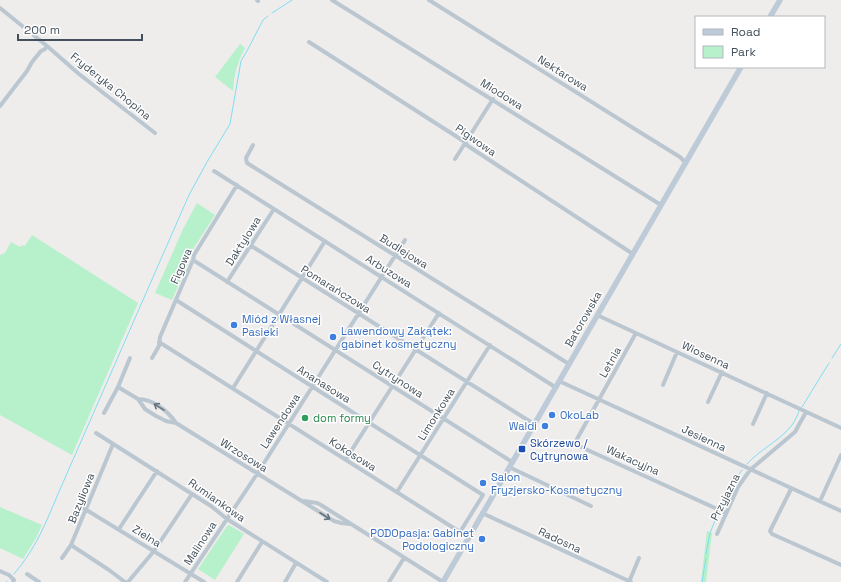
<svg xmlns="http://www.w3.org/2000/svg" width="841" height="582" font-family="'Space Grotesk',sans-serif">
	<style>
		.green { fill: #b6f1cb }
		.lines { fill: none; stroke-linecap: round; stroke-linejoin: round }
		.stream { stroke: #80ddf2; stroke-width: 1 }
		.street { stroke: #bbc7d0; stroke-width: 4 }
		.secondary { stroke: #bdcad7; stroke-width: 5.5 }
		.oneway { stroke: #67747e }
		.shop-dot { fill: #3f7fe0; stroke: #fff; stroke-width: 1.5 }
		.leisure-dot { fill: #2e9e5b; stroke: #fff; stroke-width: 1.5 }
		.transit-dot { fill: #1a4fb4; stroke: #fff; stroke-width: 1.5 }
		.labels { text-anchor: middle; stroke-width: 3; stroke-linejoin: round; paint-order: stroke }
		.street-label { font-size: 11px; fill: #43505b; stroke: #fff }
		.shop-label { font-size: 11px; fill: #366cbe; stroke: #fff; text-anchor: start }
		.leisure-label { font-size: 11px; fill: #27864d; stroke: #fff; text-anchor: start }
		.transit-label { font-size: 11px; fill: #164399; stroke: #fff; text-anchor: start }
	</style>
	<rect width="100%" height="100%" fill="#efecec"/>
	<!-- green -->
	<path class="green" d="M 240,44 L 245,48 C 237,63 234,75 233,91 L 215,77 Z
		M 197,203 L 215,215 L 188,257 L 188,263 L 172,300 L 155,293 L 183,229 Z
		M 32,235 L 138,303 L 72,455 L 0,415 L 0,255 L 5,253 L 11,242 L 20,247 L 22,245 L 25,246 Z
		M 0,507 L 42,525 L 36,538 L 23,559 L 0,548 Z
		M 229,525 L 244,534 L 215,580 L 198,569 L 227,526 Z
		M 707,531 L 712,533 L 706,582 L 701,582 Z"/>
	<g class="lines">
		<!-- stream -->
		<path class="stream" d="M 272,13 L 292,0
			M 832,358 L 841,344
			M 802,407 L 829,363
			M 747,464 C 760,449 780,441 792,425 C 795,421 797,416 799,411
			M 720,508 L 730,487 L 742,470
			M 706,554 L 710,533 L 718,513
			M 14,574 C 36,548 45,525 58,494 L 189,195 L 207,162 L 230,124 L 241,61 L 248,49 L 263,20 L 268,16
			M 6,582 L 7,581
			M 702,582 L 706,558"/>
		<!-- street -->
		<path class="street" d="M 257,0 L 258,1
			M 332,0 L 661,205
			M 429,0 L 646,136 L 680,157 L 686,163
			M 0,8 L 47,46 L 79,74 L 155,133
			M 309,42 L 465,142 L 468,146 L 633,254
			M 0,106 L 27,71 L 32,62 L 41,51 L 45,49 L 47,46
			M 253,145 L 246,158 L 247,163 L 569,364
			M 455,159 L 493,99
			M 214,171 L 555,387
			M 250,245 L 534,424
			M 193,260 L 512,462
			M 227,282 L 274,209
			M 597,315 L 841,428
			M 636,333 L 577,439 L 577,443 L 581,447 L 726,513
			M 159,342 L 460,532 L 483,495 L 176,300
			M 152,358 L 159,346 L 160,337 L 193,260 L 194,255 L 237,185
			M 559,381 L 841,511
			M 663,385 L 677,352
			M 118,387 L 138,399 L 145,409 L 156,416 L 166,421 L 176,423
			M 233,388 L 325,241
			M 138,399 C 153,399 168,411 176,423 L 334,521 L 341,523 L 350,524
			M 708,402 L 722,372
			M 104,413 L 118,387 L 130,358
			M 753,424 L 767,393
			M 96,433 L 192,494 L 211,506 L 227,519 L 327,582
			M 346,459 L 439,313
			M 509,467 L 591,506
			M 791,489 L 770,531 L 772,534 L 841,565
			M 397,492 L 490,345
			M 304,501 L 317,503 L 321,505 L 443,582
			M 820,501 L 841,455
			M 80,506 L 204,582
			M 482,513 L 631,582
			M 119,529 L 157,471
			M 717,534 L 738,487 L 750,470 L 795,432 L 806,412
			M 71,545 L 109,570 L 125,582
			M 62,558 L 71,545 L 113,444
			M 0,571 L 9,575 L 14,580 L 13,582
			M 27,574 L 39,582
			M 128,582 L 154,551 L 192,494
			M 185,582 L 257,474 L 405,240
			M 237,582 L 262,542
			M 285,582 L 296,563
			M 389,582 L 404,558
			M 629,582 L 639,558"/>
		<!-- secondary -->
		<path class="secondary" d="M 770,17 L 780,0
			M 443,582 L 741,67"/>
	</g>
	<!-- one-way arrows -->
	<defs><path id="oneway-shaft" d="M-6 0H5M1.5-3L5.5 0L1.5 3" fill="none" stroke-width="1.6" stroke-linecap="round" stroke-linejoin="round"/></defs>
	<g class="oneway">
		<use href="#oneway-shaft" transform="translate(159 407) rotate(-148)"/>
		<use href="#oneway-shaft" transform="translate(325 516) rotate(33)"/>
	</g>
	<!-- markers -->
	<g class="shop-dot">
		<circle cx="234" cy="325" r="4"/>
		<circle cx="333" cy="337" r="4"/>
		<circle cx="552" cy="415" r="4"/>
		<circle cx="545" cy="426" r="4"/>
		<circle cx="483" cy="483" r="4"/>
		<circle cx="482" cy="539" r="4"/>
	</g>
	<circle class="leisure-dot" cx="305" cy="418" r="4"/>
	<rect class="transit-dot" x="518" y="445" width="8" height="8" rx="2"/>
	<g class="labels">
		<!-- street labels -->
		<g class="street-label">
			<text transform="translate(563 73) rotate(32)" y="4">Nektarowa</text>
			<text transform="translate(111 86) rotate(39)" y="4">Fryderyka Chopina</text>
			<text transform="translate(502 94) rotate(32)" y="4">Miodowa</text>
			<text transform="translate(476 140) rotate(35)" y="4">Pigwowa</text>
			<text transform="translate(243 241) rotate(-58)" y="4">Daktylowa</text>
			<text transform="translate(404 251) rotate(32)" y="4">Budlejowa</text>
			<text transform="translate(181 266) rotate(-67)" y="4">Figowa</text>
			<text transform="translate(389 271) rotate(32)" y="4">Arbuzowa</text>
			<text transform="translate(336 289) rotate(32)" y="4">Pomarańczowa</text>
			<text transform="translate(583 319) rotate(-60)" y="4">Batorowska</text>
			<text transform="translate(706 355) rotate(25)" y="4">Wiosenna</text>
			<text transform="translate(610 362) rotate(-61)" y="4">Letnia</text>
			<text transform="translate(398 379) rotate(33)" y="4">Cytrynowa</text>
			<text transform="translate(324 384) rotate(32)" y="4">Ananasowa</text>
			<text transform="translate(436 414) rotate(-58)" y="4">Limonkowa</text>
			<text transform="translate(280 421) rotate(-57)" y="4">Lawendowa</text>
			<text transform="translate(704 438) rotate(25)" y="4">Jesienna</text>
			<text transform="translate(353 454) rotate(32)" y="4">Kokosowa</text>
			<text transform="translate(244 455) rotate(32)" y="4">Wrzosowa</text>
			<text transform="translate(633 460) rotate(24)" y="4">Wakacyjna</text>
			<text transform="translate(725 497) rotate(-63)" y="4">Przyjazna</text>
			<text transform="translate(81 498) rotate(-68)" y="4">Bazyliowa</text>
			<text transform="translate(217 500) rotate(35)" y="4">Rumiankowa</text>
			<text transform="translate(147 536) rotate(32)" y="4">Zielna</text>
			<text transform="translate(560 540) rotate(25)" y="4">Radosna</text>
			<text transform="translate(200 543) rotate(-57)" y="4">Malinowa</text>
		</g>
		<!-- shop labels -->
		<g class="shop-label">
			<text x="242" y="323">Miód z Własnej<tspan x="242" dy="13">Pasieki</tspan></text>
			<text x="341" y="335">Lawendowy Zakątek:<tspan x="341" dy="13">gabinet kosmetyczny</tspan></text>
			<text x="560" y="419">OkoLab</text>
			<text x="537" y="430" text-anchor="end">Waldi</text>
			<text x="491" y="481">Salon<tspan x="491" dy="13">Fryzjersko-Kosmetyczny</tspan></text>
			<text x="474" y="537" text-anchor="end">PODOpasja: Gabinet<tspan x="474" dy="13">Podologiczny</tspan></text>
		</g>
		<!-- leisure labels -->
		<g class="leisure-label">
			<text x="313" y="422">dom formy</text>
		</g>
		<!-- transit labels -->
		<g class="transit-label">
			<text x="530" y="447">Skórzewo /<tspan x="530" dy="13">Cytrynowa</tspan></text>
		</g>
	</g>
	<!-- legend -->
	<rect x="695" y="16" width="130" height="52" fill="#ffffff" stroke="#b4b9bd"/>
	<rect x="703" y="29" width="20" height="6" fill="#bdcad7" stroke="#b4b9bd"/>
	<text x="731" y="36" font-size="12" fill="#43505b">Road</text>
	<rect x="703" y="46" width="20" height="12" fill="#b6f1cb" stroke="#b4b9bd"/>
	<text x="731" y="56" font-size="12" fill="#43505b">Park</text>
	<!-- scale -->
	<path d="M18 34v6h124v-6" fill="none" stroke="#43505b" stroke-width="2"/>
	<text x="24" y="34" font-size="12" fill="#43505b" stroke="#ffffff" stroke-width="3" paint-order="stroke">200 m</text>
</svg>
